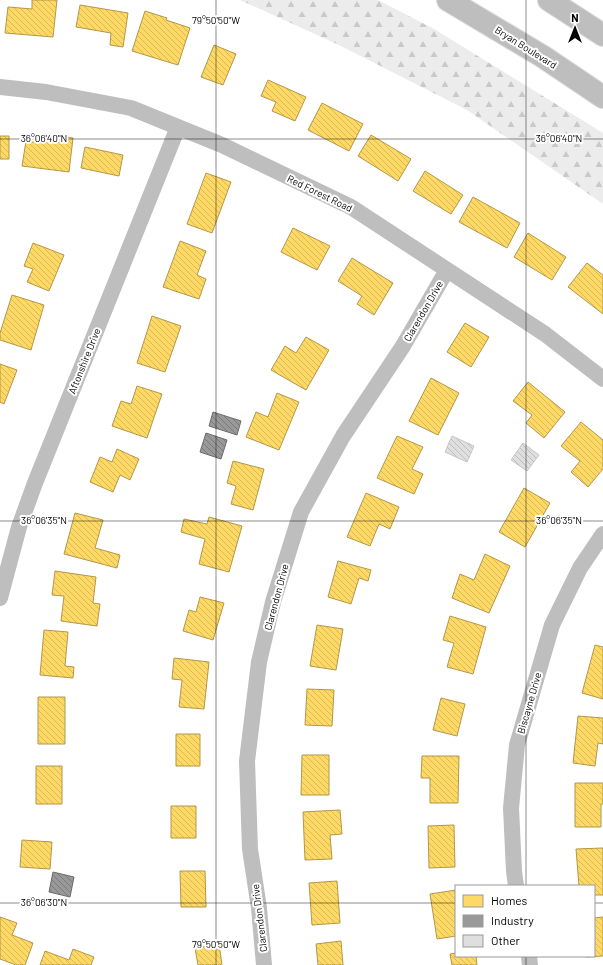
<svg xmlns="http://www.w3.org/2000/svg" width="603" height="965" font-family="Barlow,sans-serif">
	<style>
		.forest { fill: url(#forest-firs) }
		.homes { fill: url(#homes-back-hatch); stroke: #b29847 }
		.industry { fill: url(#industry-back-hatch); stroke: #6b6b6b }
		.building { fill: url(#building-back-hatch); stroke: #c7c7c7 }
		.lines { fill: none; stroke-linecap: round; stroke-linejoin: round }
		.highway-casing { stroke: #dbdbdb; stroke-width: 24 }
		.street { stroke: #bebebe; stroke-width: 16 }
		.highway { stroke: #bebebe; stroke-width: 22 }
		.ticks { fill: none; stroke: #000; stroke-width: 1; stroke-opacity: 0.45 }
		.labels { text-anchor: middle; stroke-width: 4; stroke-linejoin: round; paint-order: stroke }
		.street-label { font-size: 10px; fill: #000; stroke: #fff }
		.ticks-label { font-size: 10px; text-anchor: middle; fill: #000; stroke: #fff; stroke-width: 4; stroke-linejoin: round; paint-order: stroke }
	</style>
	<defs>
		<pattern id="forest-firs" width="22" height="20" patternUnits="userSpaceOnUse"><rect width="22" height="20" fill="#ececec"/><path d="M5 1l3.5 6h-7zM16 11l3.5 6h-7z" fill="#c9c9c9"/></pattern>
		<pattern id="homes-back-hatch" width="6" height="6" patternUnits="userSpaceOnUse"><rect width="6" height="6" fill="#ffd966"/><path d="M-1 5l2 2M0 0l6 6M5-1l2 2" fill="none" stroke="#d9b857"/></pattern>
		<pattern id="industry-back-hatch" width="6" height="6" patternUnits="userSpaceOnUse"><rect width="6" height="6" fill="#999"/><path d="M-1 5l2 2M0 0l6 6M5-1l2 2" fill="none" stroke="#7a7a7a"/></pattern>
		<pattern id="building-back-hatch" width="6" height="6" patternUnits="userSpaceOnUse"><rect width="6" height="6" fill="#dfdfdf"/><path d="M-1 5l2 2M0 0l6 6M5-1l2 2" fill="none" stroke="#bebebe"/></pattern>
	</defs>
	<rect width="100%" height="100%" fill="#fff"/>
	<!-- forest -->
	<path class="forest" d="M 240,0 L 378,0 L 434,29 L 603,133 L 603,204 L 467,110 L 339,45 Z"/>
	<!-- homes -->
	<path class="homes" d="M 32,0 L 57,0 L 53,37 L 5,33 L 8,7 L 32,9 Z
		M 80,5 L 128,13 L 123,47 L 110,45 L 111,33 L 76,27 Z
		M 145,11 L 167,18 L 166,20 L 190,28 L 178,65 L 132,51 Z
		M 214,45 L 236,54 L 223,85 L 201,77 Z
		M 268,80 L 306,97 L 295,121 L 272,111 L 276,102 L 261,96 Z
		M 322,103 L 363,124 L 349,151 L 308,130 Z
		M 42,134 L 73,138 L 69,172 L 22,166 L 26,141 L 40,143 Z
		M 371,135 L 411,159 L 398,181 L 358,156 Z
		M 0,136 L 9,136 L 9,159 L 0,159 Z
		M 85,147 L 123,155 L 119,176 L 81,168 Z
		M 425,171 L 463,195 L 451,214 L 413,191 Z
		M 206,173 L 231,182 L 212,233 L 187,224 Z
		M 473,197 L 520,223 L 507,248 L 459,222 Z
		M 293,228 L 330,246 L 317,270 L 281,252 Z
		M 528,233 L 566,257 L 552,280 L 514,257 Z
		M 180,241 L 206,251 L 197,275 L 206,279 L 199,299 L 163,287 Z
		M 33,243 L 64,255 L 49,291 L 27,282 L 33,269 L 24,266 Z
		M 352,258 L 393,283 L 374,315 L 357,304 L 362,296 L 338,281 Z
		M 587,263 L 603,275 L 603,314 L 568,287 Z
		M 12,295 L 44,305 L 31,350 L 0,340 L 0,333 Z
		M 152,316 L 181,326 L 165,372 L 137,363 Z
		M 465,323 L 489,337 L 471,367 L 447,352 Z
		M 306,337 L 329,350 L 306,390 L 271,370 L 285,346 L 296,353 Z
		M 0,364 L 17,370 L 4,404 L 0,402 Z
		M 431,378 L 459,393 L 438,435 L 409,421 Z
		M 528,382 L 565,412 L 544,438 L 526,423 L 532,415 L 513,401 Z
		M 137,386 L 162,394 L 147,438 L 112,426 L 121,401 L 131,404 Z
		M 277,393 L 299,402 L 279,450 L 246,437 L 256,412 L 268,417 Z
		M 581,422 L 603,440 L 603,469 L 588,487 L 571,472 L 580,461 L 561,446 Z
		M 397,436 L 423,447 L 412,469 L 423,474 L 414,494 L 377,478 Z
		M 117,449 L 139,459 L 130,480 L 120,475 L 113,492 L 90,482 L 100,457 L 112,462 Z
		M 233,461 L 264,469 L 253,510 L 231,504 L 236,486 L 227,483 Z
		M 524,488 L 550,503 L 525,547 L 499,532 Z
		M 366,493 L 399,507 L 390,529 L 379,524 L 370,546 L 347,537 Z
		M 75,513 L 103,520 L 95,548 L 120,555 L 117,568 L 64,554 Z
		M 209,517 L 242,526 L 229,572 L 199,564 L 205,539 L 181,532 L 184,519 L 207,524 Z
		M 485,554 L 510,566 L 489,613 L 452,598 L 460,574 L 474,580 Z
		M 338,561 L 371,570 L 368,581 L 359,578 L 351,604 L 328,597 Z
		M 55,571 L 96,577 L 93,603 L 100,604 L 97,626 L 61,621 L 64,596 L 52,595 Z
		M 200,597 L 224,603 L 213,640 L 183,631 L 189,610 L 196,612 Z
		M 450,616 L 486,627 L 473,674 L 447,667 L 454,643 L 443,640 Z
		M 317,625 L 343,629 L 336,670 L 310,666 Z
		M 44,630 L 68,632 L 65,666 L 74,667 L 73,678 L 40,675 Z
		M 595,645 L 603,647 L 603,699 L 582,693 Z
		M 174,658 L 209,662 L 204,709 L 179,707 L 182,680 L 172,679 Z
		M 307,689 L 334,690 L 332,726 L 305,725 Z
		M 38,697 L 65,697 L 65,744 L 38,744 Z
		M 441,698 L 465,704 L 457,736 L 433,730 Z
		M 578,716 L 603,718 L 603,744 L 598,743 L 595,766 L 573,763 Z
		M 176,734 L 200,734 L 200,766 L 176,766 Z
		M 302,755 L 329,755 L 329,795 L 301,795 Z
		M 422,756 L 459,756 L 458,803 L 430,803 L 430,778 L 421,778 Z
		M 36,766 L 62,766 L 62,804 L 36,804 Z
		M 575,783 L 603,783 L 603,804 L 601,804 L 601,827 L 575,827 Z
		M 171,806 L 196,806 L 196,838 L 171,838 Z
		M 340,810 L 342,834 L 330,835 L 332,859 L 305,860 L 303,812 Z
		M 454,825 L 455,867 L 429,868 L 428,826 Z
		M 22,840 L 52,842 L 50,869 L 20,867 Z
		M 603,848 L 603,895 L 594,895 L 594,886 L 579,886 L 576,849 Z
		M 180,871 L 205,871 L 206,907 L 181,907 Z
		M 337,881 L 340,923 L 312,925 L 309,883 Z
		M 456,890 L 456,936 L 437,939 L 430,894 Z
		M 0,917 L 17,923 L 12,935 L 33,943 L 25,965 L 16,965 L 0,959 Z
		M 603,917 L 603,956 L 586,957 L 586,956 L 594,956 L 594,918 Z
		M 341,941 L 343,965 L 318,965 L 316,944 Z
		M 219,944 L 222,965 L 198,965 L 195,948 Z
		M 73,949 L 94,957 L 91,965 L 40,965 L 45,951 L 69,960 Z
		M 456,953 L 456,956 L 476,956 L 477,965 L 452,965 L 450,954 Z"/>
	<!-- industry -->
	<path class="industry" d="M 213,412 L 241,421 L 237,435 L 209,426 Z
		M 206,433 L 227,440 L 221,459 L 200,452 Z
		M 53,872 L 74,877 L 70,897 L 49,892 Z"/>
	<!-- building -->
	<path class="building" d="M 452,436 L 474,446 L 467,462 L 445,452 Z
		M 523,443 L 539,455 L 527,471 L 511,460 Z"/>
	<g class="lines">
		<!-- highway casing -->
		<g class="highway-casing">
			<path id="highway" d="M 448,0 L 542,56 L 603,97
				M 549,0 L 603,35"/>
		</g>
		<!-- street -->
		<path class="street" d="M 0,87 L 46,92 L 131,108 L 222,145 L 351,207 L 545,334 L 603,379
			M 0,598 L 19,527 L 35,483 L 178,127
			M 516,886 L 514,871 L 511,808 L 517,745 L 552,625 L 580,568 L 603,534
			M 529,956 L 530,965
			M 264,965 L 259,908 L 250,849 L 247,761 L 259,662 L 273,602 L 301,512 L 343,436 L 403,346 L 447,270"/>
		<!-- highway -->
		<use href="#highway" class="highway"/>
	</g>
	<!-- ticks -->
	<path class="ticks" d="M 216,0 L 216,965M 526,0 L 526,886M 0,139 L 603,139M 0,521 L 603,521M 0,903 L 456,903M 594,903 L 603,903M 526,956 L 526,965"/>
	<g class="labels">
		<!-- street labels -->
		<g class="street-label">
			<text transform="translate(526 47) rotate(32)" y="4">Bryan Boulevard</text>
			<text transform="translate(320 193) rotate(26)" y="4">Red Forest Road</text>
			<text transform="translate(423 311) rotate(-60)" y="4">Clarendon Drive</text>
			<text transform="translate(84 361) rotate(-68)" y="4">Aftonshire Drive</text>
			<text transform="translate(276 597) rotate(-75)" y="4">Clarendon Drive</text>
			<text transform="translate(529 703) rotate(-74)" y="4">Biscayne Drive</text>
			<text transform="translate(259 918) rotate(-97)" y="4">Clarendon Drive</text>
		</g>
	</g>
	<g class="ticks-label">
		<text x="216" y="24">79°50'50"W</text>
		<text x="44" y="142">36°06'40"N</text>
		<text x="559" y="142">36°06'40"N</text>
		<text x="44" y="524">36°06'35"N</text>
		<text x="559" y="524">36°06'35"N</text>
		<text x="44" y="906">36°06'30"N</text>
		<text x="216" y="948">79°50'50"W</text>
	</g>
	<!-- legend -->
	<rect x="455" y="885" width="140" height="72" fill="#ffffff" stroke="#999999"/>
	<rect x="463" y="895" width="20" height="12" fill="#ffd966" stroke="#999999"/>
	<text x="491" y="905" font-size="12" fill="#000000">Homes</text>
	<rect x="463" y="915" width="20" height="12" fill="#999999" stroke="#999999"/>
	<text x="491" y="925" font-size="12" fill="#000000">Industry</text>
	<rect x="463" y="935" width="20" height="12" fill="#dfdfdf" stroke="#999999"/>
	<text x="491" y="945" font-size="12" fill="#000000">Other</text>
	<!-- north arrow -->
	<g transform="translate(575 28)" stroke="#ffffff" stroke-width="3" paint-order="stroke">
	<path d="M0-3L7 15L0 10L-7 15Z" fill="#000000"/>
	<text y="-6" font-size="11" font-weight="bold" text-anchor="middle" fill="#000000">N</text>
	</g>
</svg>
